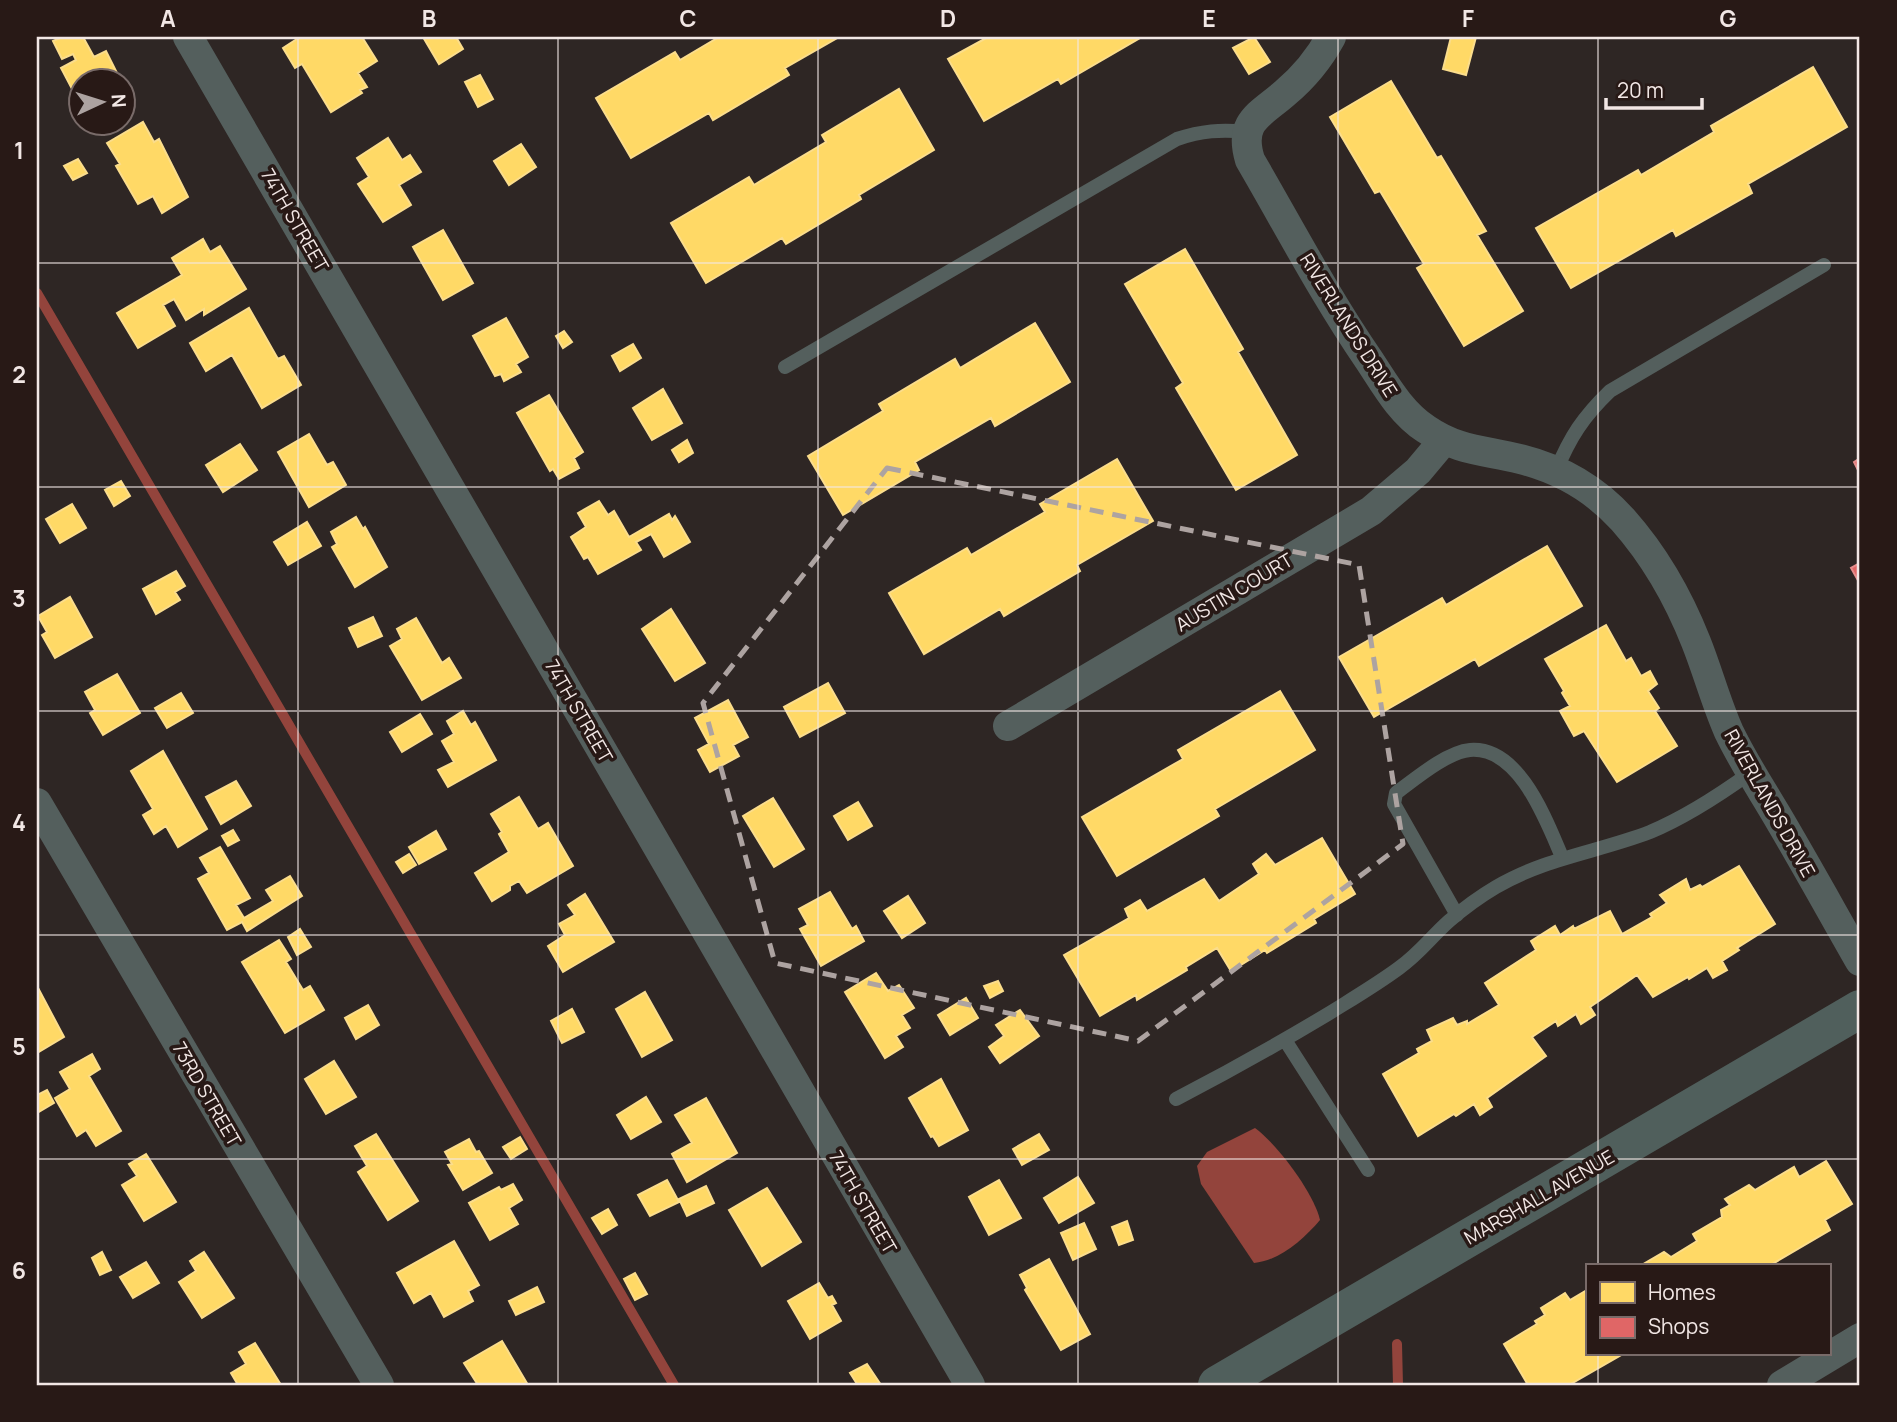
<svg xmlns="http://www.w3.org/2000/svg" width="1897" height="1422" font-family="Manrope,sans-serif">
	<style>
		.water { fill: #93443c }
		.homes { fill: #ffd966; stroke: #fbdd8c; stroke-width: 2 }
		.shops { fill: #e06666; stroke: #e58d8c; stroke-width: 2 }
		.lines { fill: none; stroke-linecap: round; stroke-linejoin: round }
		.stream { stroke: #93443c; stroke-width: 10 }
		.lane { stroke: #545f5d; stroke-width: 14 }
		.street { stroke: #545f5d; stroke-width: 30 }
		.secondary { stroke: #505f5c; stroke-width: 38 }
		.marked { fill: none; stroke: #ada3a1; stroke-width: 5; stroke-dasharray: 14 9; stroke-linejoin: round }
		.grid { fill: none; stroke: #f2e7e5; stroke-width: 2; stroke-opacity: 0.55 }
		.labels { text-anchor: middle; stroke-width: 7; stroke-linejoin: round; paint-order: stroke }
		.street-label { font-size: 19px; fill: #f2e7e5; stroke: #281916 }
		.neatline { fill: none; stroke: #f2e7e5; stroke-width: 2.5 }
		.grid-label { font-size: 23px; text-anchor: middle; font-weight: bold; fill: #f2e7e5 }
	</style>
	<rect width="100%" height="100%" fill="#2e2624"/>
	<!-- water -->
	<path class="water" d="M 1255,1128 C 1277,1144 1314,1193 1320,1220 C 1304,1239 1279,1261 1254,1263 L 1201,1184 L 1197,1166 L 1207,1152 Z"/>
	<!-- homes -->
	<path class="homes" d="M 62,37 L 83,37 L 94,57 L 106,51 L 119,77 L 113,80 L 80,80 L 80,104 L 61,68 L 76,60 L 73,54 L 62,59 L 53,41 Z
		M 300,37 L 362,37 L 377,61 L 358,73 L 367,87 L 360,90 L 362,93 L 331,112 L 302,64 L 295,68 L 283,48 Z
		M 423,37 L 456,37 L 463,49 L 439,64 Z
		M 719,37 L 839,37 L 785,68 L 789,75 L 713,120 L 709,113 L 631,158 L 596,98 L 675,52 L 680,60 Z
		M 988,37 L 1139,37 L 1140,38 L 1061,84 L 1058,79 L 984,121 L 948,59 Z
		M 1254,37 L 1270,62 L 1249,74 L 1233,48 Z
		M 1451,37 L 1476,37 L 1466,75 L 1443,69 Z
		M 1813,67 L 1847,127 L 1748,184 L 1752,193 L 1676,236 L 1673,230 L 1571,288 L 1536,228 L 1638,170 L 1641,175 L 1714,132 L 1711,126 Z
		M 480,75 L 493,99 L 478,107 L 465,82 Z
		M 1391,81 L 1437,158 L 1441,156 L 1486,231 L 1477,235 L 1523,311 L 1464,346 L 1417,268 L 1424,264 L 1380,191 L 1375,193 L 1330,117 Z
		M 899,89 L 934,150 L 859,195 L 861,199 L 786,244 L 782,238 L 706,283 L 671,223 L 749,177 L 754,185 L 826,142 L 822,135 Z
		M 143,122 L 154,142 L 159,139 L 188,197 L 162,213 L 153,196 L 138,204 L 116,166 L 120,164 L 107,143 Z
		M 388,138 L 402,160 L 410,155 L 421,172 L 399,185 L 411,205 L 383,222 L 358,184 L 369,177 L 357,158 Z
		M 521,144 L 536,167 L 509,185 L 494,161 Z
		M 78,159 L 87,173 L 73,180 L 64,166 Z
		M 443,230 L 473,283 L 443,300 L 413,247 Z
		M 203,239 L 210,252 L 220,246 L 246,289 L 204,315 L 204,309 L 186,320 L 174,299 L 163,305 L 175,326 L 138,348 L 117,313 L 182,275 L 172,258 Z
		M 1185,249 L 1243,349 L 1238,352 L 1297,455 L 1236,490 L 1176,388 L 1183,383 L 1125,284 Z
		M 249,308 L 278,359 L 284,356 L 301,385 L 262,408 L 232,355 L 206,371 L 190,343 Z
		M 506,318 L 528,357 L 516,364 L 521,372 L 504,381 L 501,374 L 495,376 L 473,336 Z
		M 1035,323 L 1070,382 L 995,426 L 991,418 L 915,462 L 919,470 L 843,515 L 808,456 L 883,411 L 879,404 L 955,359 L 960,368 Z
		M 564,331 L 572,342 L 563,348 L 556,336 Z
		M 633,344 L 641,358 L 620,371 L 612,356 Z
		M 663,389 L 682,423 L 652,440 L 633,408 Z
		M 549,395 L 583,452 L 574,458 L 579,468 L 559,479 L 553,469 L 550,471 L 517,413 Z
		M 309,434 L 327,465 L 333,462 L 346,485 L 309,507 L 278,452 Z
		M 687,440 L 693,453 L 679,462 L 672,450 Z
		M 240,444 L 257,470 L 223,492 L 206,465 Z
		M 1117,459 L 1153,521 L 1077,565 L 1080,571 L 1004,616 L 1000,609 L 924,654 L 889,593 L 967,548 L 971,555 L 1045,512 L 1040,504 Z
		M 121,481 L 130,496 L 114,506 L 105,490 Z
		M 599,501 L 608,515 L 614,511 L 629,537 L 669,514 L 672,520 L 675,516 L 690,542 L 664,557 L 651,534 L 636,542 L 641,550 L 598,574 L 588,557 L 584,559 L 571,537 L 586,527 L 578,513 Z
		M 72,504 L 86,528 L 60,543 L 46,519 Z
		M 356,517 L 363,529 L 365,527 L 387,567 L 355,587 L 332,547 L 337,544 L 331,532 Z
		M 307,522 L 321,546 L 288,565 L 274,542 Z
		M 1547,546 L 1582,606 L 1479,666 L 1475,659 L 1374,717 L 1339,657 L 1442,598 L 1446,605 Z
		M 176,571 L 185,586 L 175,592 L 180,600 L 156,614 L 143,589 Z
		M 70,597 L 92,637 L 55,658 L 42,635 L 47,632 L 38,616 Z
		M 671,609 L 705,663 L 675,681 L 642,629 Z
		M 373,617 L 382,636 L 358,647 L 349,628 Z
		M 416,618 L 442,663 L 449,658 L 461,678 L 422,700 L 390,646 L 402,639 L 397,629 Z
		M 1606,625 L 1626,661 L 1631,658 L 1641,676 L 1650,671 L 1657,684 L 1648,691 L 1659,708 L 1655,711 L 1677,746 L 1617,782 L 1584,731 L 1574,736 L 1560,711 L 1570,706 L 1562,693 L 1564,691 L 1545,659 Z
		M 117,674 L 140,713 L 103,735 L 90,713 L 95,710 L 85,692 Z
		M 828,683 L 845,713 L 800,737 L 784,707 Z
		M 1280,691 L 1315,750 L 1215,809 L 1219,816 L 1117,876 L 1082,817 L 1183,759 L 1178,750 Z
		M 181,693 L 193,713 L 167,728 L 155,708 Z
		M 728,700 L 748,737 L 733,745 L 739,756 L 710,772 L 698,750 L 709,744 L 695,718 Z
		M 463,711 L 471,725 L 475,722 L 496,760 L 448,787 L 438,770 L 454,762 L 442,741 L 454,734 L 447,721 Z
		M 420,714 L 432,734 L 402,752 L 390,732 Z
		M 163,751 L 207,829 L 178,847 L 166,826 L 154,834 L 143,815 L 153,809 L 131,771 Z
		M 236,781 L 251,806 L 221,824 L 206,797 Z
		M 519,797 L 538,829 L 548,823 L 573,866 L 527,893 L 519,881 L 510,886 L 510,890 L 492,901 L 475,873 L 509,852 L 499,834 L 502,832 L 491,814 Z
		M 773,798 L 804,849 L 774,867 L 743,816 Z
		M 858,802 L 872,826 L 848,840 L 834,816 Z
		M 233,830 L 239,840 L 228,846 L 222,836 Z
		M 436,831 L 446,849 L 419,864 L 409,847 Z
		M 1322,838 L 1355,894 L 1314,919 L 1316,923 L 1267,953 L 1265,950 L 1231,971 L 1217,948 L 1186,967 L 1187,970 L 1137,1000 L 1136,995 L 1100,1016 L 1064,955 L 1129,918 L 1125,909 L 1140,900 L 1147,911 L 1204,879 L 1219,901 L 1259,874 L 1253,864 L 1266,854 L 1275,865 Z
		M 220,847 L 250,898 L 236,905 L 244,918 L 273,901 L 266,890 L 290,876 L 302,896 L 247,931 L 242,922 L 227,930 L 198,879 L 209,873 L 200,858 Z
		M 409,854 L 416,865 L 403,873 L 396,862 Z
		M 1739,866 L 1775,924 L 1737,948 L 1739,950 L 1722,961 L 1727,970 L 1713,978 L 1707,968 L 1689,979 L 1688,977 L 1653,997 L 1637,975 L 1590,1007 L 1595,1015 L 1581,1024 L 1576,1014 L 1558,1026 L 1556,1021 L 1532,1037 L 1546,1056 L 1487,1098 L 1492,1107 L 1480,1115 L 1474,1104 L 1456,1116 L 1454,1114 L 1418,1136 L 1383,1074 L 1419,1053 L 1417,1049 L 1432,1041 L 1427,1030 L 1453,1018 L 1457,1025 L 1467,1021 L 1467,1024 L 1499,1005 L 1485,983 L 1536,950 L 1531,941 L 1555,926 L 1560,935 L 1573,926 L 1574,929 L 1610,911 L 1622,934 L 1652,917 L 1650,914 L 1667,903 L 1660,895 L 1686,879 L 1690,890 L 1700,885 L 1702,887 Z
		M 830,892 L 852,929 L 856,926 L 864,941 L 821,966 L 800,929 L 808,925 L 799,909 Z
		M 585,894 L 614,942 L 563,972 L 548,946 L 565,935 L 559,924 L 575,915 L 568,905 Z
		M 908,896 L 925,923 L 902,938 L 884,911 Z
		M 300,929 L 311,947 L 297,955 L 288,937 Z
		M 279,940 L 291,959 L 286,962 L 303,990 L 310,986 L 324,1010 L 285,1033 L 242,962 Z
		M 876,973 L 888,991 L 899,985 L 914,1008 L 902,1015 L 910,1028 L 896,1036 L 903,1047 L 885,1058 L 845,992 Z
		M 998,981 L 1003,991 L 990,998 L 984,986 Z
		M 37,986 L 64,1037 L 37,1053 Z
		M 645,992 L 672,1040 L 642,1057 L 616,1009 Z
		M 966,998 L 978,1018 L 950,1035 L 938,1015 Z
		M 368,1005 L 379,1025 L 356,1039 L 345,1018 Z
		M 572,1009 L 584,1032 L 562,1043 L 551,1021 Z
		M 1020,1010 L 1039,1036 L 1000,1063 L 989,1047 L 1004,1036 L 996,1025 Z
		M 92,1054 L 100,1069 L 89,1076 L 121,1131 L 96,1146 L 86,1130 L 77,1136 L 55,1098 L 70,1089 L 60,1072 Z
		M 334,1061 L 356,1097 L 326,1114 L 305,1079 Z
		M 941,1079 L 968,1130 L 939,1146 L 933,1136 L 931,1137 L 909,1098 Z
		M 47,1090 L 54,1103 L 37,1113 L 37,1095 Z
		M 646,1097 L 661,1122 L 631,1139 L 617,1115 Z
		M 706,1098 L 737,1153 L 687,1182 L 672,1154 L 692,1143 L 675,1115 Z
		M 376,1134 L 418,1201 L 388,1220 L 358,1172 L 367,1166 L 355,1146 Z
		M 1039,1134 L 1049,1150 L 1022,1165 L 1013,1149 Z
		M 520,1137 L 527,1149 L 511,1159 L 503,1147 Z
		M 469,1139 L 476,1152 L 479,1151 L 492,1173 L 463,1190 L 448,1165 L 452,1164 L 445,1152 Z
		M 146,1154 L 176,1202 L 144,1221 L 122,1185 L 137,1176 L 129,1164 Z
		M 1826,1161 L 1852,1204 L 1825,1220 L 1830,1230 L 1769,1266 L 1640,1266 L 1664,1252 L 1671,1257 L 1697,1241 L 1693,1234 L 1722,1217 L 1721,1210 L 1730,1205 L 1725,1199 L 1749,1185 L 1755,1190 L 1794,1167 L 1799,1177 Z
		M 1078,1177 L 1094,1203 L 1059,1223 L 1044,1198 Z
		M 667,1180 L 679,1202 L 650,1216 L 638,1195 Z
		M 999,1180 L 1021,1218 L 989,1235 L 969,1197 Z
		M 513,1184 L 522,1200 L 509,1208 L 518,1224 L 490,1240 L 469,1203 L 499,1187 L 501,1190 Z
		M 706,1186 L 714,1203 L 687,1216 L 679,1199 Z
		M 767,1188 L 801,1242 L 762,1266 L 729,1210 Z
		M 608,1209 L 617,1225 L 602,1234 L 592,1218 Z
		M 1127,1221 L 1133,1240 L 1119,1245 L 1112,1227 Z
		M 1084,1223 L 1096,1249 L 1073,1260 L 1061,1233 Z
		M 454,1241 L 479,1285 L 468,1291 L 473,1301 L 444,1317 L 431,1293 L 414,1303 L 397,1273 Z
		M 102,1252 L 111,1270 L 100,1275 L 92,1258 Z
		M 204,1252 L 234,1298 L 202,1318 L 179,1282 L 196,1271 L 190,1261 Z
		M 1049,1259 L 1090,1334 L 1061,1350 L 1025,1290 L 1027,1288 L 1020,1275 Z
		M 146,1262 L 159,1283 L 133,1298 L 120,1277 Z
		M 635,1273 L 647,1294 L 635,1300 L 624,1279 Z
		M 819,1283 L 828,1298 L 832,1296 L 836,1303 L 832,1305 L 841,1321 L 810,1339 L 788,1301 Z
		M 537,1287 L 544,1302 L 516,1315 L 509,1301 Z
		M 1587,1290 L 1587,1354 L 1623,1354 L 1569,1385 L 1528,1385 L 1504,1344 L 1537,1324 L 1535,1321 L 1545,1315 L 1541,1308 L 1565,1293 L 1570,1300 Z
		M 502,1341 L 528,1385 L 478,1385 L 464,1363 Z
		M 255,1343 L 281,1385 L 238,1385 L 231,1373 L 246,1364 L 239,1352 Z
		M 867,1364 L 881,1385 L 854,1385 L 857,1384 L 850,1373 Z"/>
	<!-- shops -->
	<path class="shops" d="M 1860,458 L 1860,474 L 1854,462 Z
		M 1860,563 L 1860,584 L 1851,568 Z"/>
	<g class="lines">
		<!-- stream -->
		<path class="stream" d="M 37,293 L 674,1385
			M 1397,1344 L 1398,1385"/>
		<!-- lane -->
		<path class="lane" d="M 785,367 L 1177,139 C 1201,131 1221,129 1247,132
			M 1556,471 C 1570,437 1583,417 1610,391 L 1824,265
			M 1457,915 L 1394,804 L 1396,793 C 1415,779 1447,752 1470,750 C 1519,746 1546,820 1562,857
			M 1285,1040 L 1368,1170
			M 1176,1099 C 1228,1072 1278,1044 1328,1014 C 1352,999 1376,985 1399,968 C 1420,953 1431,937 1449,921 C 1463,909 1479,897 1496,887 C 1545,858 1598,852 1650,832 C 1686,817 1718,796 1750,773"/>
		<!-- street -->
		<path class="street" d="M 188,37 L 970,1385
			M 1331,37 C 1320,57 1303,78 1285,93 C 1260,115 1238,121 1250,160 C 1289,227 1325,296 1369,360 C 1385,384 1400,412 1426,429 C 1458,451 1484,450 1520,459 C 1560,469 1596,490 1623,520 C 1654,555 1679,599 1696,642 C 1708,672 1716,703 1729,732 C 1743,761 1760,787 1776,814 C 1805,863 1832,912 1860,961
			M 1008,726 L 1371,511 L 1418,471 L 1444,440
			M 37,803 L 379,1385
			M 1782,1385 L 1860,1338"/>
		<!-- secondary -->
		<path class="secondary" d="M 1217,1385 L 1860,1009"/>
	</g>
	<!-- marked area -->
	<path class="marked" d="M 887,468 L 1359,565 L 1403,844 L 1138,1041 L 775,963 L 703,703 Z"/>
	<!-- grid -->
	<path class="grid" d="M 298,37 L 298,1385M 558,37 L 558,1385M 818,37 L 818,1385M 1078,37 L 1078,1385M 1338,37 L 1338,1385M 1598,37 L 1598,1266M 37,263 L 1860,263M 37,487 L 1860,487M 37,711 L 1860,711M 37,935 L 1860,935M 37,1159 L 1860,1159M 1598,1354 L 1598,1385"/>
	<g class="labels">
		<!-- street labels -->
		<g class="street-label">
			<text transform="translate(295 220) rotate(60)" y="7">74TH STREET</text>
			<text transform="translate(1349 325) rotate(58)" y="7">RIVERLANDS DRIVE</text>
			<text transform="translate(1234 592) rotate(-31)" y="7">AUSTIN COURT</text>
			<text transform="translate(579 711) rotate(60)" y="7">74TH STREET</text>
			<text transform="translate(1770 803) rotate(61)" y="7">RIVERLANDS DRIVE</text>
			<text transform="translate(207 1094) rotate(60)" y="7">73RD STREET</text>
			<text transform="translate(1539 1197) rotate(-30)" y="7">MARSHALL AVENUE</text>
			<text transform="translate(863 1202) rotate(60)" y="7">74TH STREET</text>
		</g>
	</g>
	<!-- border -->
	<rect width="1897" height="1422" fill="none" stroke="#281916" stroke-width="77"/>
	<!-- legend -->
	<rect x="1586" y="1264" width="245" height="91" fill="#281916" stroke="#796b69" stroke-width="2"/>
	<rect x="1600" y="1282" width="35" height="21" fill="#ffd966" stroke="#796b69" stroke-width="2"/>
	<text x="1648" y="1300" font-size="21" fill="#f2e7e5">Homes</text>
	<rect x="1600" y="1317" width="35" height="21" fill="#e06666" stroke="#796b69" stroke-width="2"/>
	<text x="1648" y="1334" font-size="21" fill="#f2e7e5">Shops</text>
	<!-- north arrow -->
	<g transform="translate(102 102) rotate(86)"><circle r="33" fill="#281916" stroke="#796b69" stroke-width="2"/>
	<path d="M0-5L12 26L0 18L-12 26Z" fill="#ada3a1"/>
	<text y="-10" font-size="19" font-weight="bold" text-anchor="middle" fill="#f2e7e5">N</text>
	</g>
	<!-- scale -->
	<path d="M1606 98v10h96v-10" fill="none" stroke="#f2e7e5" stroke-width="3.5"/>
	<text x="1617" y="98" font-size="21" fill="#f2e7e5" stroke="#281916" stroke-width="5" paint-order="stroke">20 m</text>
	<rect x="38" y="38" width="1820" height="1346" class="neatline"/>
	<g class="grid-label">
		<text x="168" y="27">A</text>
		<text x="429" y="27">B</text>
		<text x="688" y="27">C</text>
		<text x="948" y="27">D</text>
		<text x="1209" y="27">E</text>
		<text x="1468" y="27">F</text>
		<text x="1728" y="27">G</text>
		<text x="19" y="159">1</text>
		<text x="19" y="383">2</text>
		<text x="19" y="607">3</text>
		<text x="19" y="831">4</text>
		<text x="19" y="1055">5</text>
		<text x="19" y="1279">6</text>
	</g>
</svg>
